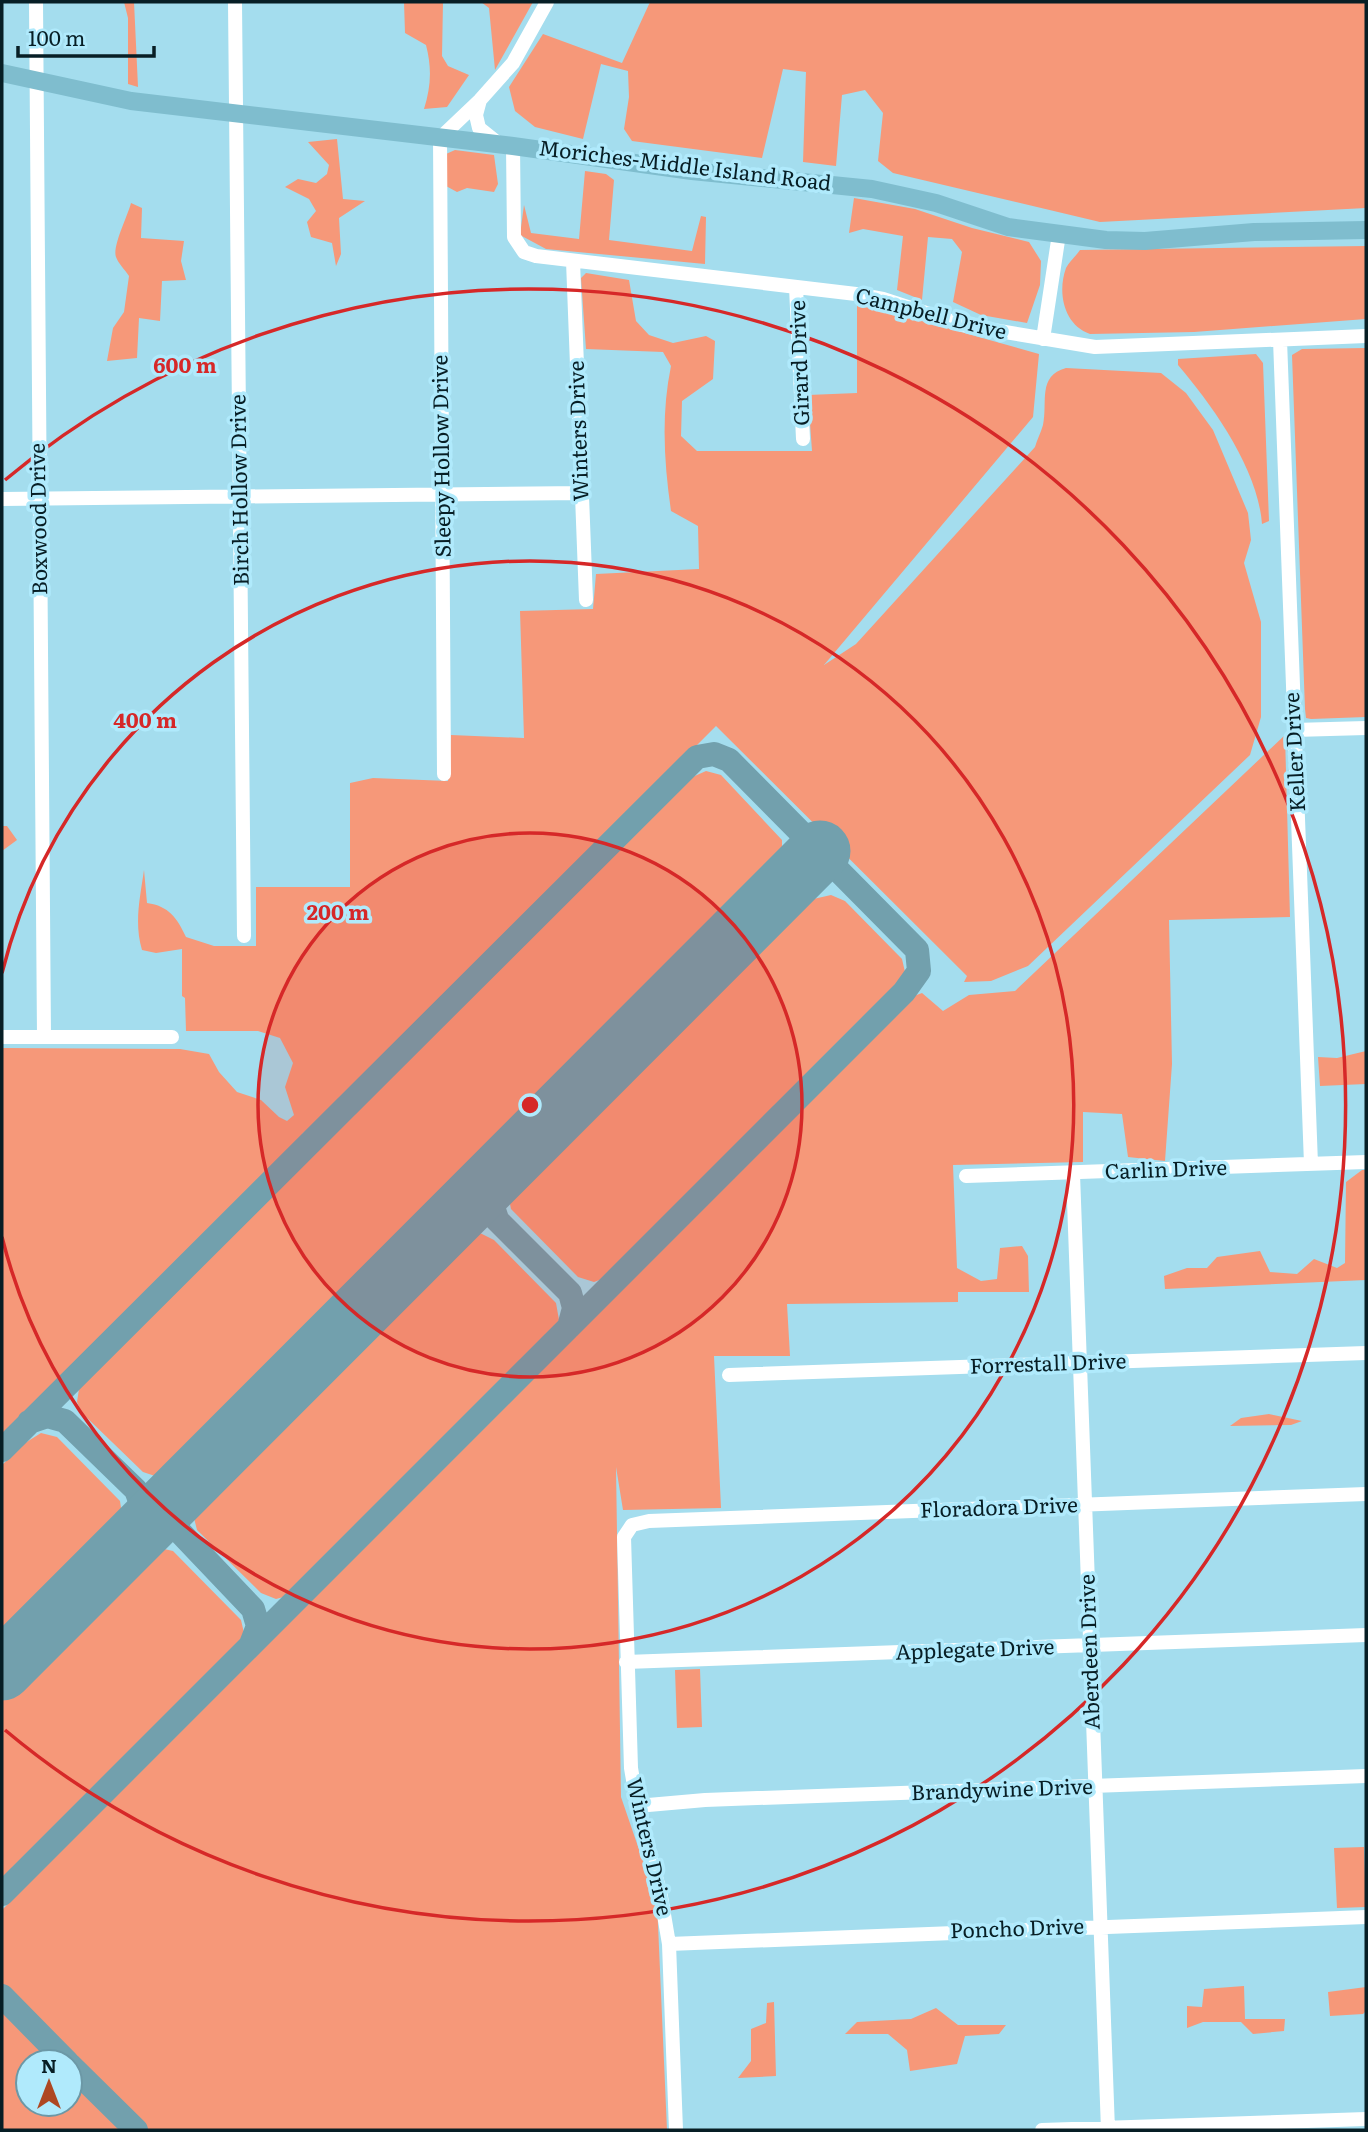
<svg xmlns="http://www.w3.org/2000/svg" width="1368" height="2132" font-family="Literata,serif">
	<style>
		.green { fill: #f69879 }
		.lines { fill: none; stroke-linecap: round; stroke-linejoin: round }
		.taxiway { stroke: #72a0ad; stroke-width: 24 }
		.runway { stroke: #72a0ad; stroke-width: 61 }
		.minor { stroke: #fff; stroke-width: 14 }
		.major { stroke: #7fbdce; stroke-width: 18 }
		.ring { fill: none; stroke: #d62828; stroke-width: 3.5 }
		.labels { text-anchor: middle; stroke-width: 7; stroke-linejoin: round; paint-order: stroke }
		.street-label { font-size: 21px; fill: #071e25; stroke: #b0eafc }
		.centre { fill: #d62828; stroke: #b0eafc; stroke-width: 3.5 }
		.ring-label { font-size: 21px; text-anchor: middle; font-weight: bold; fill: #d62828; stroke: #b0eafc; stroke-width: 7; stroke-linejoin: round; paint-order: stroke }
	</style>
	<rect width="100%" height="100%" fill="#a4ddee"/>
	<!-- green -->
	<path class="green" d="M 124,2 L 134,2 L 138,87 L 128,84 L 128,18 Z
		M 404,2 L 443,2 L 442,56 L 448,66 L 469,75 L 447,107 L 424,109 C 431,87 432,68 426,45 L 405,33 Z
		M 481,2 L 533,2 L 495,70 L 489,8 Z
		M 650,2 L 1366,2 L 1366,208 L 1100,222 L 893,173 L 878,161 L 883,113 L 865,90 L 842,95 L 836,166 L 803,162 L 806,72 L 783,69 L 762,158 L 632,141 L 624,129 L 629,97 L 628,71 L 601,64 L 583,139 L 535,127 L 515,111 L 509,87 L 543,34 L 622,63 Z
		M 337,139 L 343,199 L 365,201 L 339,218 L 341,254 L 336,266 L 332,243 L 311,237 L 307,222 L 316,211 L 309,199 L 285,187 L 298,179 L 316,183 L 327,174 L 329,165 L 308,142 Z
		M 455,150 L 494,155 L 498,184 L 494,192 L 467,188 L 457,192 L 446,186 L 446,154 Z
		M 585,171 L 606,174 L 614,180 L 609,240 L 692,251 L 701,216 L 706,217 L 705,264 L 546,249 L 520,235 L 524,205 L 531,233 L 579,239 Z
		M 854,198 L 915,209 L 972,228 L 1029,242 L 1041,261 L 1040,285 L 1027,323 L 981,315 L 953,302 L 962,252 L 952,239 L 928,237 L 922,300 L 897,290 L 903,236 L 863,229 L 849,233 Z
		M 131,203 L 142,208 L 141,238 L 184,241 L 181,261 L 186,280 L 162,281 L 160,321 L 139,318 L 137,358 L 107,361 L 113,328 L 124,312 L 129,276 C 125,270 118,263 116,257 C 112,247 128,215 131,203 Z
		M 1366,246 L 1366,319 L 1194,332 L 1090,334 C 1064,325 1057,293 1066,268 C 1069,262 1076,256 1080,250 Z
		M 586,273 L 629,280 L 636,321 L 649,335 L 673,343 L 706,336 L 715,341 L 713,379 L 682,401 L 681,436 L 697,451 L 812,451 L 808,395 L 857,393 L 857,303 L 1039,354 L 1033,417 L 824,665 L 856,644 L 1035,447 C 1037,440 1041,432 1043,425 C 1048,402 1037,376 1066,368 L 1161,373 L 1186,393 L 1213,430 L 1248,513 L 1251,540 L 1244,563 L 1261,622 L 1261,717 L 1250,755 L 1028,966 L 991,981 L 964,982 L 967,976 L 716,726 L 314,1129 L 309,1128 L 302,1134 L 302,1140 L 2,1440 L 2,1048 L 180,1049 L 209,1054 L 219,1072 L 237,1092 L 261,1100 L 279,1117 L 287,1121 L 294,1115 L 285,1087 L 293,1063 L 280,1038 L 258,1031 L 186,1031 L 185,998 L 182,996 L 182,949 L 156,953 L 142,950 C 134,923 140,898 144,870 L 147,903 C 169,906 177,918 186,937 L 214,946 L 256,946 L 256,887 L 350,887 L 350,783 L 373,778 L 448,781 L 451,735 L 524,738 L 520,611 L 593,609 L 596,574 L 699,569 L 698,526 L 671,511 C 664,462 661,414 671,366 L 663,352 L 586,349 L 581,278 Z
		M 1366,348 L 1366,717 L 1311,719 L 1306,718 L 1305,709 L 1292,355 L 1302,349 Z
		M 1256,354 L 1263,363 L 1269,521 L 1262,524 C 1258,469 1213,406 1178,365 L 1178,359 Z
		M 1285,735 L 1290,917 L 1169,920 L 1172,1064 L 1165,1161 L 1128,1157 L 1122,1114 L 1083,1112 L 1083,1162 L 953,1165 L 957,1268 L 981,1281 L 997,1279 L 1000,1248 L 1022,1246 L 1028,1256 L 1029,1292 L 958,1292 L 958,1302 L 787,1304 L 790,1356 L 714,1356 L 721,1508 L 623,1510 L 616,1467 L 621,1797 L 657,1902 L 667,2130 L 148,2130 L 2,1984 L 2,1910 L 914,996 L 922,993 L 943,1011 L 969,995 L 1015,991 Z
		M 706,771 L 721,775 L 782,840 L 782,857 L 773,872 L 174,1469 L 158,1477 L 143,1472 L 82,1413 L 77,1402 L 79,1389 L 688,779 Z
		M 2,826 L 7,826 L 17,840 L 2,851 Z
		M 831,895 L 845,901 L 902,959 L 905,972 L 901,985 L 607,1277 L 594,1282 L 578,1277 L 511,1209 L 509,1199 L 517,1186 L 796,903 Z
		M 1366,1051 L 1366,1084 L 1320,1086 L 1318,1057 L 1337,1058 Z
		M 1362,1170 L 1366,1170 L 1366,1280 L 1165,1289 L 1164,1276 L 1187,1268 L 1207,1268 L 1217,1257 L 1260,1251 L 1270,1272 L 1297,1274 L 1314,1259 L 1337,1268 L 1345,1263 L 1346,1182 Z
		M 480,1233 L 494,1240 L 556,1303 L 559,1320 L 554,1332 L 291,1595 L 276,1599 L 261,1593 L 197,1530 L 194,1518 L 199,1504 L 463,1239 Z
		M 1269,1414 L 1302,1421 L 1291,1425 L 1230,1426 L 1241,1418 Z
		M 41,1433 L 57,1437 L 120,1501 L 122,1515 L 115,1528 L 2,1642 L 2,1465 L 25,1443 Z
		M 164,1549 L 173,1551 L 241,1620 L 244,1633 L 240,1644 L 2,1884 L 2,1701 L 147,1555 Z
		M 700,1669 L 702,1727 L 677,1728 L 675,1670 Z
		M 1364,1847 L 1366,1907 L 1337,1908 L 1334,1848 Z
		M 1244,1986 L 1245,2019 L 1285,2019 L 1284,2031 L 1253,2034 L 1241,2022 L 1203,2022 L 1187,2028 L 1187,2006 L 1202,2007 L 1204,1989 Z
		M 1366,1987 L 1366,2011 L 1363,2014 L 1330,2016 L 1328,1992 Z
		M 774,2002 L 776,2076 L 738,2078 L 751,2061 L 751,2029 L 766,2023 L 767,2003 Z
		M 936,2008 L 958,2025 L 1006,2025 L 999,2034 L 965,2036 L 957,2064 L 910,2071 L 907,2050 L 888,2034 L 845,2034 L 857,2022 L 911,2019 Z
		M 2,2011 L 53,2062 L 28,2062 L 28,2104 L 70,2104 L 70,2079 L 121,2130 L 2,2130 Z"/>
	<g class="lines">
		<!-- taxiway -->
		<path class="taxiway" d="M 497,1174 L 489,1195 L 497,1219
			M 454,1217 L 474,1211 L 492,1215 L 570,1293 L 574,1308 L 569,1327
			M 29,1422 L 47,1416 L 65,1421 L 136,1490 L 144,1512 L 137,1534
			M 2,1450 L 697,757 L 714,754 L 729,760 L 917,950 L 919,971 L 904,992 L 2,1894
			M 179,1493 L 173,1512 L 175,1527 L 253,1609 L 258,1626 L 251,1644
			M 2,1996 L 67,2062
			M 70,2065 L 136,2130"/>
		<!-- runway -->
		<path class="runway" d="M 2,1670 L 820,851"/>
		<!-- minor -->
		<path class="minor" d="M 36,2 L 44,1037
			M 235,2 L 244,936
			M 480,100 L 476,115 L 479,128 L 499,144
			M 513,146 L 514,237 L 524,252 L 536,256 L 856,294 L 883,299 L 963,325 L 1095,347 L 1366,336
			M 573,261 L 586,600
			M 796,287 L 803,439
			M 1043,339 L 1059,234
			M 1280,340 L 1311,1164
			M 2,499 L 582,493
			M 1294,730 L 1366,728
			M 444,774 L 440,138 L 480,100 L 513,63 L 547,2
			M 2,1037 L 172,1037
			M 1073,1174 L 1108,2130
			M 966,1176 L 1366,1162
			M 729,1375 L 1366,1353
			M 626,1662 L 1366,1635
			M 637,1806 L 705,1800 L 1366,1776
			M 669,1944 L 1366,1917
			M 676,2130 L 669,1944 L 660,1891 L 640,1821 L 631,1768 L 624,1537 L 632,1525 L 649,1521 L 1366,1494
			M 1042,2130 L 1366,2119"/>
		<!-- major -->
		<path class="major" d="M 2,73 L 131,101 L 513,146 L 692,171 L 872,189 L 936,203 L 1008,227 L 1106,240 L 1145,241 L 1254,232 L 1366,230"/>
	</g>
	<!-- distance rings -->
	<circle cx="530" cy="1105" r="272" fill="#d62828" fill-opacity=".12"/>
	<g class="ring">
		<circle cx="530" cy="1105" r="272"/>
		<path d="M2 973A544 544 0 1 1 2 1237"/>
		<path d="M5 480A816 816 0 1 1 5 1730"/>
	</g>
	<g class="labels">
		<!-- street labels -->
		<g class="street-label">
			<text transform="translate(685 166) rotate(7)" y="7">Moriches-Middle Island Road</text>
			<text transform="translate(931 314) rotate(14)" y="7">Campbell Drive</text>
			<text transform="translate(800 363) rotate(-92)" y="7">Girard Drive</text>
			<text transform="translate(579 431) rotate(-92)" y="7">Winters Drive</text>
			<text transform="translate(442 456) rotate(-91)" y="7">Sleepy Hollow Drive</text>
			<text transform="translate(240 490) rotate(-91)" y="7">Birch Hollow Drive</text>
			<text transform="translate(39 519) rotate(-91)" y="7">Boxwood Drive</text>
			<text transform="translate(1295 752) rotate(-93)" y="7">Keller Drive</text>
			<text transform="translate(1166 1170) rotate(-2)" y="7">Carlin Drive</text>
			<text transform="translate(1048 1364) rotate(-2)" y="7">Forrestall Drive</text>
			<text transform="translate(999 1508) rotate(-2)" y="7">Floradora Drive</text>
			<text transform="translate(975 1650) rotate(-2)" y="7">Applegate Drive</text>
			<text transform="translate(1090 1652) rotate(-92)" y="7">Aberdeen Drive</text>
			<text transform="translate(1002 1790) rotate(-2)" y="7">Brandywine Drive</text>
			<text transform="translate(649 1847) rotate(77)" y="7">Winters Drive</text>
			<text transform="translate(1017 1929) rotate(-2)" y="7">Poncho Drive</text>
		</g>
	</g>
	<circle cx="530" cy="1105" r="10" class="centre"/>
	<g class="ring-label">
		<text x="185" y="373">600 m</text>
		<text x="145" y="728">400 m</text>
		<text x="338" y="920">200 m</text>
	</g>
	<!-- border -->
	<rect width="1368" height="2132" fill="none" stroke="#071e25" stroke-width="7"/>
	<!-- north arrow -->
	<g transform="translate(49 2083)"><circle r="33" fill="#b0eafc" stroke="#6c98a6" stroke-width="2"/>
	<path d="M0-5L12 26L0 18L-12 26Z" fill="#ae4722"/>
	<text y="-10" font-size="19" font-weight="bold" text-anchor="middle" fill="#071e25">N</text>
	</g>
	<!-- scale -->
	<path d="M18 46v10h136v-10" fill="none" stroke="#071e25" stroke-width="3.5"/>
	<text x="28" y="46" font-size="21" fill="#071e25" stroke="#b0eafc" stroke-width="5" paint-order="stroke">100 m</text>
</svg>
